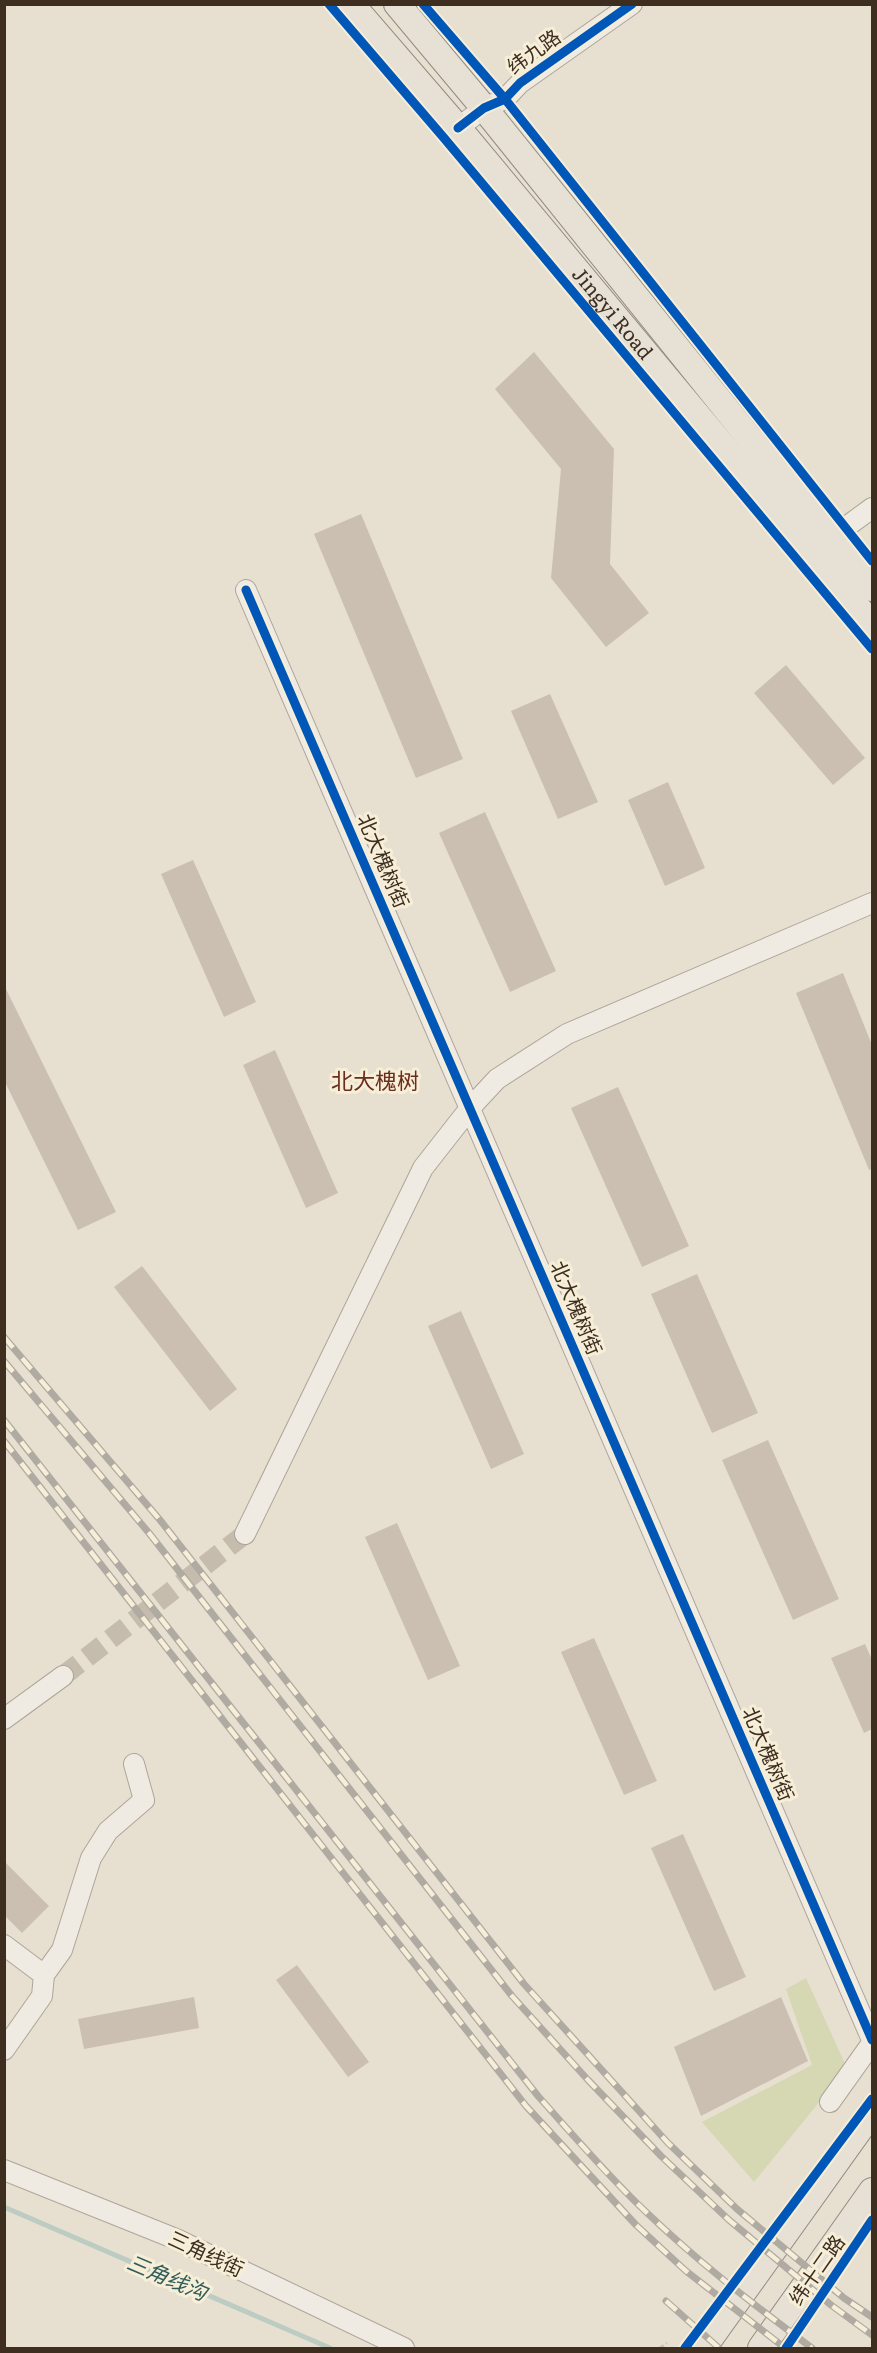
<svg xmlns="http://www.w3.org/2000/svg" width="877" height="2353" font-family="Literata,'Noto Sans SC',serif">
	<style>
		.green { fill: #d6d7b3 }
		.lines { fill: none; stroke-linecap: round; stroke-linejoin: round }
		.stream { stroke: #bcccc2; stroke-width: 5 }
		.building { fill: #cbbfb2 }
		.minor-tunnel { stroke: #c5bcae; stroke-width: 20; stroke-dasharray: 20 10; stroke-linecap: butt }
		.minor-casing { stroke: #ada599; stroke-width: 22 }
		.major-casing { stroke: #928b80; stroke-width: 28 }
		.path { stroke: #c8c2b9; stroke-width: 3; stroke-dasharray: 4.5 3; stroke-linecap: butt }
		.minor { stroke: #efebe3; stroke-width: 20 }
		.major { stroke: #e6e1d4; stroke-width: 26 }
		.rail-casing { stroke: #afaaa2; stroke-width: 7 }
		.rail { stroke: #f7eed8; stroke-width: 4.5; stroke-dasharray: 14; stroke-linecap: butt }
		.cycleway-casing { stroke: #f7eed8; stroke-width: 13 }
		.cycleway { stroke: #0057b8; stroke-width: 9 }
		.labels { text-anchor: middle; stroke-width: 6; stroke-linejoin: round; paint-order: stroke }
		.street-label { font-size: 20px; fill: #3d2e20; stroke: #f7eed8 }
		.water-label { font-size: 21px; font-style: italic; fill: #2f5d5a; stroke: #f7eed8 }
		.quarter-label { font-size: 22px; fill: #6b2e1e; stroke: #f7eed8 }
	</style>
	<rect width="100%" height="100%" fill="#e7e0d1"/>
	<!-- green -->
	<path class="green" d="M 806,1978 L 847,2068 L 754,2182 L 702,2122 L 812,2065 L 786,1989 Z"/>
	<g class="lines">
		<!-- stream -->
		<path class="stream" d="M 4,2207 L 330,2348"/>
	</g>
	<!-- building -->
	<path class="building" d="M 534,352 L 614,449 L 610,564 L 649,613 L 606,647 L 551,578 L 561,469 L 495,389 Z
		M 361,514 L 463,759 L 416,778 L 314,534 Z
		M 786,665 L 865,758 L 833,785 L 754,693 Z
		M 550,694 L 598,802 L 558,819 L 511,711 Z
		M 668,782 L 705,868 L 665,886 L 628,800 Z
		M 485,812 L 556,971 L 510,992 L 439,833 Z
		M 193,860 L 256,1002 L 224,1017 L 161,874 Z
		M 843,973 L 872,1045 L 872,1169 L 869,1170 L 796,993 Z
		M 4,985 L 116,1212 L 78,1230 L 4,1080 Z
		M 275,1050 L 338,1193 L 306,1208 L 243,1065 Z
		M 618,1087 L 689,1246 L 642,1267 L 571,1108 Z
		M 142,1266 L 237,1389 L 210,1411 L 114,1287 Z
		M 697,1274 L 758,1413 L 712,1433 L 651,1294 Z
		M 461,1311 L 524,1454 L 491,1469 L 428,1326 Z
		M 768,1440 L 839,1599 L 793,1620 L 722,1460 Z
		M 397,1523 L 460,1666 L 428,1680 L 365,1537 Z
		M 594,1638 L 657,1781 L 624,1795 L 561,1652 Z
		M 865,1644 L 872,1660 L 872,1729 L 864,1733 L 831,1658 Z
		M 683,1834 L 746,1977 L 714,1991 L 651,1848 Z
		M 4,1861 L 49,1906 L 22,1933 L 4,1915 Z
		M 297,1965 L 369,2062 L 348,2077 L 276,1980 Z
		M 194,1997 L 199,2028 L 84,2049 L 78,2019 Z
		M 781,1997 L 808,2061 L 701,2116 L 674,2047 Z"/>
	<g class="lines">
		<!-- minor-tunnel -->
		<path class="minor-tunnel" d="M 63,1676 L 245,1534"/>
		<!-- minor casing -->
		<g class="minor-casing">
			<path id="minor" d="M 458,128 L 484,108 L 505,99 L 520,83 L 632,4
				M 826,533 L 846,527 L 872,508
				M 246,590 L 872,2040
				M 245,1534 L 423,1168 L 470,1108 L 497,1079 L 567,1034 L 872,903
				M 4,1719 L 63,1676
				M 4,1945 L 44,1975 L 42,1996 L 4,2050
				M 44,1975 L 62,1950 L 91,1858 L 108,1831 L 144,1800 L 134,1764
				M 830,2102 L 872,2043
				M 4,2170 L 176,2239 L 404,2348"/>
		</g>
		<!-- major casing -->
		<g class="major-casing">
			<g id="major">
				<path id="s1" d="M 351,4 L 458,128 L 872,625"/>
				<path d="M 397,4 L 484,108 L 826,533 L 872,588"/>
				<path d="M 703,2348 L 872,2112"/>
				<path d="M 761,2348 L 872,2191"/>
			</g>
		</g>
		<!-- path -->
		<path class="path" d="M 660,2348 L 667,2343"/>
		<!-- minor -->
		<use href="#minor" class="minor"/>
		<!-- major -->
		<use href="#major" class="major"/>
		<!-- rail casing -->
		<g class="rail-casing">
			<path id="rail" d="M 4,1337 L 160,1520 L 524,1984 L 668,2143 L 737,2209 L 844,2298 L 872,2317
				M 4,1361 L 149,1533 L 512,1996 L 588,2080 L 661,2156 L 729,2220 L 831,2305 L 872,2335
				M 4,1420 L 538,2096 C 573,2135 607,2175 645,2211 C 697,2261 754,2305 812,2348
				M 4,1441 L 526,2106 L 636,2225 L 686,2271 L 785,2348
				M 666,2301 L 719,2348"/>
		</g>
		<!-- rail -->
		<use href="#rail" class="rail"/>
		<!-- cycleway casing -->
		<g class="cycleway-casing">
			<path id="cycleway" d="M 329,4 L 444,138 L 872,649
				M 423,4 L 505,99 L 872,561
				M 458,128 L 484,108 L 505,99 L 520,83 L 632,4
				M 246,590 L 872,2040
				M 685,2348 L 872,2099
				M 786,2348 L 872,2220"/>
		</g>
		<!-- cycleway -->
		<use href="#cycleway" class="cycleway"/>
	</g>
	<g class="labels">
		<!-- street labels -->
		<g class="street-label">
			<text transform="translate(534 52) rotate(-36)" y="7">纬九路</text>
			<text dy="7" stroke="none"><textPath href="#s1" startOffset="405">Jingyi Road</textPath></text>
			<text transform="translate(383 861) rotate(67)" y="7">北大槐树街</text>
			<text transform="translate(576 1308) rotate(67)" y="7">北大槐树街</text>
			<text transform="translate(768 1754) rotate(67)" y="7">北大槐树街</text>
			<text transform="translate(206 2254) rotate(25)" y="7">三角线街</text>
			<text transform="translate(817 2270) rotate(-55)" y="7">纬十二路</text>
		</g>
		<!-- water labels -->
		<g class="water-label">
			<text transform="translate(167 2278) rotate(23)" y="7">三角线沟</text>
		</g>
		<!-- quarter labels -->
		<g class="quarter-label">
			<text x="375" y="1089">北大槐树</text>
		</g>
	</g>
	<!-- border -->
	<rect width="877" height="2353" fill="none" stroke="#3d2e20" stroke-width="12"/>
</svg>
